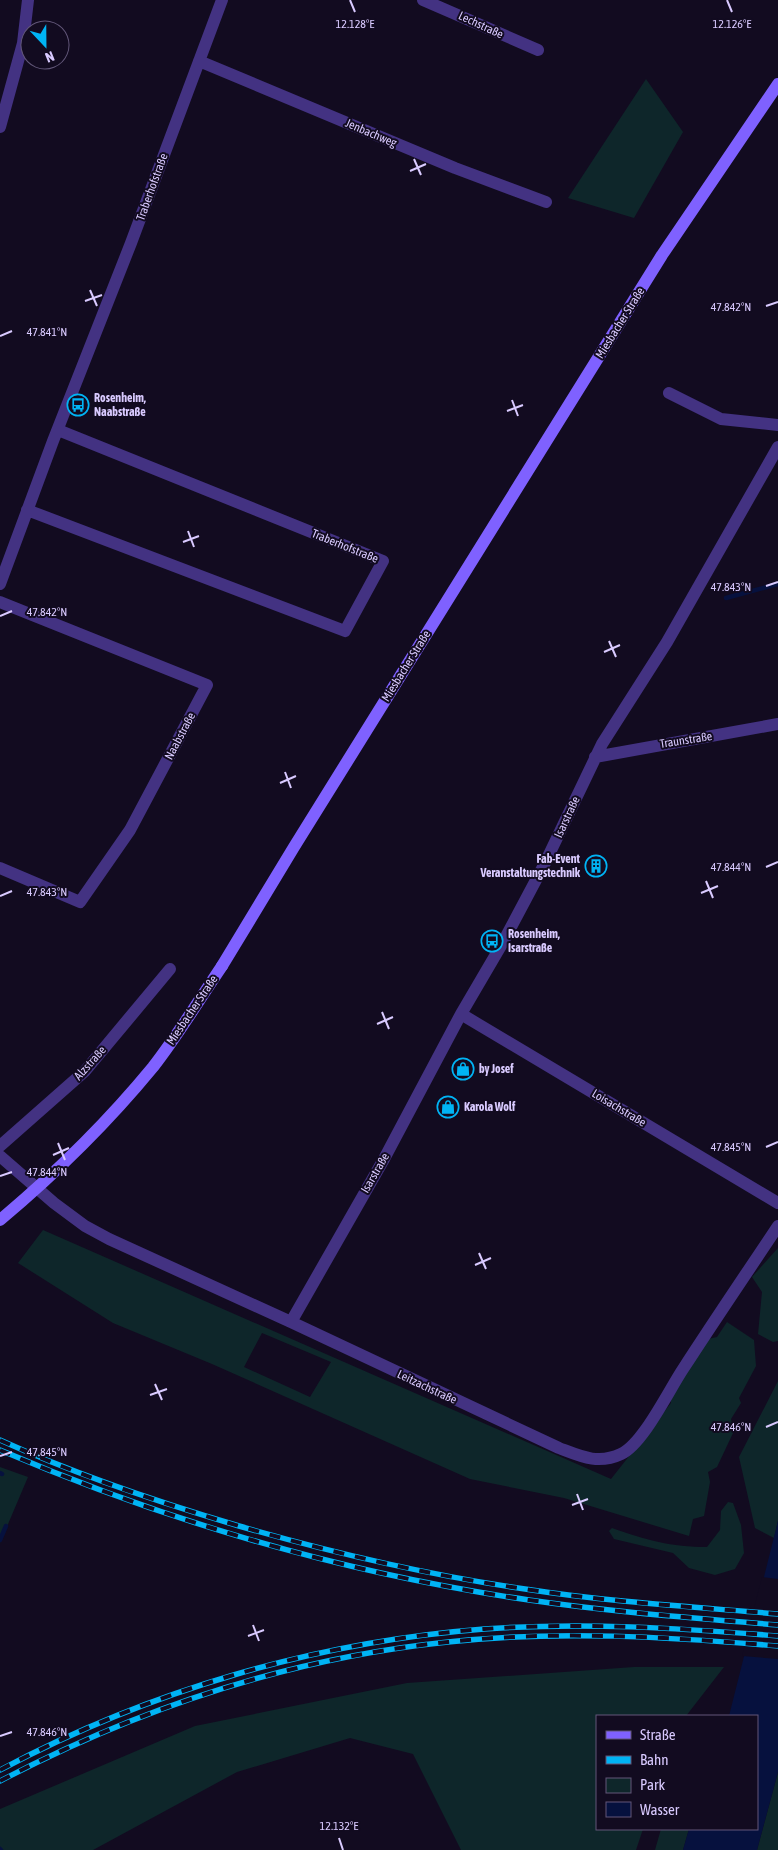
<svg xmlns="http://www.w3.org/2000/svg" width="778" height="1850" font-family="'Asap Condensed',sans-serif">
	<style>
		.green { fill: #0e262a; fill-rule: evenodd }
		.water { fill: #06113e }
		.pier { fill: #120b20 }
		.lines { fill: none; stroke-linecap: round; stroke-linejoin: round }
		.stream { stroke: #06113e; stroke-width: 4.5 }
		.street { stroke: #433282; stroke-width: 12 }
		.secondary { stroke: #7f61ff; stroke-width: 12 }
		.rail-casing { stroke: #00b4f5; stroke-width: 5.5 }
		.rail { stroke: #120b20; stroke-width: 4; stroke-dasharray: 11; stroke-linecap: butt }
		.secondary-bridge { stroke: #7f61ff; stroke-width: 12 }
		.ticks { fill: none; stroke: #d9caff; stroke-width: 2 }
		.labels { text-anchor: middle; stroke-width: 4; stroke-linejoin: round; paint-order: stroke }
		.street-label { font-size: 12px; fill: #d9caff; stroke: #120b20 }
		.poi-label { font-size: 12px; font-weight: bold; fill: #d9caff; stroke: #120b20; text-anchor: start }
		.ticks-label { font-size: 12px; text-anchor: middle; fill: #d9caff; stroke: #120b20; stroke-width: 4; stroke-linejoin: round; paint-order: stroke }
	</style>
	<rect width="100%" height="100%" fill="#120b20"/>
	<!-- green -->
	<path class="green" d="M 646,79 L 683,132 L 634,218 L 568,198 Z
		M 43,1230 L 611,1479 L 671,1403 L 670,1396 L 708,1339 L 717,1337 L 727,1322 L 754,1340 L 756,1366 L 739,1398 L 741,1403 L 731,1419 L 734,1431 L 717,1467 L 708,1472 L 710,1482 L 704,1516 L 693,1519 L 689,1536 L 564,1498 L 470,1479 L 212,1364 L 113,1323 L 18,1263 ZM 262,1333 L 331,1362 L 310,1397 L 244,1367 Z
		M 778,1248 L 778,1341 L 773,1342 L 758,1334 L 762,1292 L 752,1277 Z
		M 778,1381 L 778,1521 L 774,1538 L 755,1528 L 739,1457 Z
		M 0,1467 L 28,1477 L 0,1543 Z
		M 728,1502 L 733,1503 L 741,1525 L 744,1553 L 735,1569 L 715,1575 L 689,1568 L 673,1553 L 614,1539 L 609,1531 L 612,1528 C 646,1540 671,1547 707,1547 L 720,1530 L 721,1511 Z
		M 634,1667 L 724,1667 L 686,1716 L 597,1716 L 597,1829 L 643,1829 L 636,1850 L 461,1850 L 413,1754 L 350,1738 L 237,1772 L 93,1850 L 0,1850 L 0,1809 L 195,1726 L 407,1683 Z
		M 778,1772 L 778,1850 L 757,1850 Z
		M 661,1829 L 689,1829 L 683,1850 L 655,1850 Z"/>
	<!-- water -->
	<path class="water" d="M 778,1521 L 778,1772 L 757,1850 L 683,1850 L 689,1829 L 757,1829 L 757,1716 L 729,1716 Z"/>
	<!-- pier -->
	<path class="pier" d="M 762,1577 L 778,1579 L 778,1659 L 742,1656 Z"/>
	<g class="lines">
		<!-- stream -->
		<path class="stream" d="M 726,598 L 778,584
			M 0,1473 L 2,1474
			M 0,1540 L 6,1526
			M 0,1849 L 1,1850"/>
		<!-- street -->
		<path class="street" d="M 423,0 L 538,50
			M 199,61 L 455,168 L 546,202
			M 0,127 L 23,43 L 28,0
			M 669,393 L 721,419 L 778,425
			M 27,510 L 345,631 L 383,561 L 58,430
			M 0,584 L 53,441 L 131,243 L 222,0
			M 0,602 L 207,685 L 130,830 L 80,902 L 0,868
			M 595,757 L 778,724
			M 461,1014 L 778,1203
			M 0,1146 L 85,1071 L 170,969
			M 0,1156 L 54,1203 L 85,1226 L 109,1239 L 291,1322 L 559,1448 C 580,1456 598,1465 621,1454 C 643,1444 669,1390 683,1369 C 714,1321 746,1274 778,1226
			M 291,1322 L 384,1159 L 461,1014 L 502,944 L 545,863 L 602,744 L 667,642 L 778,447"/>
		<!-- secondary -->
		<path class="secondary" d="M 222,966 L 294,847 L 662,255 L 778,84"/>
		<!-- rail casing -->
		<g class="rail-casing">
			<path id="rail" d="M 0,1440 C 77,1475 158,1502 239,1526 C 333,1553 428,1575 525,1589 C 609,1602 694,1607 778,1614
				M 0,1450 C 169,1522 347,1574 529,1600 C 612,1612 695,1618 778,1625
				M 0,1770 C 149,1691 315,1642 484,1629 C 582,1622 680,1628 778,1636
				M 0,1781 C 140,1708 291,1658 448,1642 C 558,1630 668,1637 778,1646"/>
		</g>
		<!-- rail -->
		<use href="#rail" class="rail"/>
		<!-- secondary-bridge -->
		<path class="secondary-bridge" d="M 0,1220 C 56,1173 107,1123 153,1067 C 178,1035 199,1000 222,966"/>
	</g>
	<!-- ticks -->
	<path class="ticks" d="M 350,0 L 355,12M 727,0 L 732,12M 414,159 L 421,175M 410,171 L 426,164M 90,290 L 97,306M 85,301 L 102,295M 766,306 L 778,302M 0,336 L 12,331M 512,400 L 518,416M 507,411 L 523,405M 188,531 L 194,547M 183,542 L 199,536M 766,586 L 778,582M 0,616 L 12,611M 609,641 L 616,657M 604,652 L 620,645M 285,772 L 291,788M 280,783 L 296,776M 766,867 L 778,862M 706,881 L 713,898M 701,893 L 718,886M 0,896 L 12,891M 382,1012 L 389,1029M 377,1024 L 393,1017M 58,1143 L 65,1160M 766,1147 L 778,1142M 53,1155 L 69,1148M 0,1176 L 12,1172M 479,1253 L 486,1269M 475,1265 L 491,1258M 155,1384 L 162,1400M 150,1395 L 167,1389M 766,1427 L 778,1422M 0,1456 L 12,1452M 577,1494 L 583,1510M 572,1505 L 588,1499M 253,1625 L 259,1641M 248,1636 L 264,1630M 0,1736 L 12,1732M 339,1838 L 343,1850"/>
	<!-- icons -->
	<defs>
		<g id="bus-ring" transform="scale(1.125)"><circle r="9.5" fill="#120b20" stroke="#00b4f5" stroke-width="1.5"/><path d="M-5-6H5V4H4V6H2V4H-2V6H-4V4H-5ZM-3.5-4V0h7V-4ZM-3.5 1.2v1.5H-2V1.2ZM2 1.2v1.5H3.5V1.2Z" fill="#00b4f5"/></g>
		<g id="building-ring" transform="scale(1.125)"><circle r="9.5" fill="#120b20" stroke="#00b4f5" stroke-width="1.5"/><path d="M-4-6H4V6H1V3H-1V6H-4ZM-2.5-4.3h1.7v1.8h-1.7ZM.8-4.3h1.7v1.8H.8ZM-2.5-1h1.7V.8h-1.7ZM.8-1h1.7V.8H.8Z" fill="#00b4f5"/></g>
		<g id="shop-ring" transform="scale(1.125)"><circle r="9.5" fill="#120b20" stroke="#00b4f5" stroke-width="1.5"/><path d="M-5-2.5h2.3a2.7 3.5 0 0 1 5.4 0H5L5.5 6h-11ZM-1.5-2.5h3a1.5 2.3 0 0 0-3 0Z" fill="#00b4f5"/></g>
	</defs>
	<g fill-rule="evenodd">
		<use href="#bus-ring" x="78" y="405"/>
		<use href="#building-ring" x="596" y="866"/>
		<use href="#bus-ring" x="492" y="941"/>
		<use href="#shop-ring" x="463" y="1069"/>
		<use href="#shop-ring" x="448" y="1107"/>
	</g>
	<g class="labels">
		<!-- street labels -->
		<g class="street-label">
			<text transform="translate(481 25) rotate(25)" y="4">Lechstraße</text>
			<text transform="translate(371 133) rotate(23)" y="4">Jenbachweg</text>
			<text transform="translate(152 187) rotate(-70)" y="4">Traberhofstraße</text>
			<text transform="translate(620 323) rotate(-58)" y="4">Miesbacher Straße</text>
			<text transform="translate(345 546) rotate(22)" y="4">Traberhofstraße</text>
			<text transform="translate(406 666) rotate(-58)" y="4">Miesbacher Straße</text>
			<text transform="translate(180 736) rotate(-62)" y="4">Naabstraße</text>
			<text transform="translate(686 740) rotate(-9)" y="4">Traunstraße</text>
			<text transform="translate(567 817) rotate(-65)" y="4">Isarstraße</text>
			<text transform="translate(192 1010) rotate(-56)" y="4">Miesbacher Straße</text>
			<text transform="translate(90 1063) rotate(-48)" y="4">Alzstraße</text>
			<text transform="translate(619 1108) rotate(31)" y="4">Loisachstraße</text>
			<text transform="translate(375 1173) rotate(-60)" y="4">Isarstraße</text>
			<text transform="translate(427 1387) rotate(25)" y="4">Leitzachstraße</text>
		</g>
		<!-- poi labels -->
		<g class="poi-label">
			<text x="94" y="402">Rosenheim,<tspan x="94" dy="14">Naabstraße</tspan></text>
			<text x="580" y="863" text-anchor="end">Fab-Event<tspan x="580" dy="14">Veranstaltungstechnik</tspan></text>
			<text x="508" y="938">Rosenheim,<tspan x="508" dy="14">Isarstraße</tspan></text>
			<text x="479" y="1073">by Josef</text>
			<text x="464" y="1111">Karola Wolf</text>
		</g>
	</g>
	<g class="ticks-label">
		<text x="355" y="28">12.128°E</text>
		<text x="732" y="28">12.126°E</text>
		<text x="731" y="311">47.842°N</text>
		<text x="47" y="336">47.841°N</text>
		<text x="731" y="591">47.843°N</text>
		<text x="47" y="616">47.842°N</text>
		<text x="731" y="871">47.844°N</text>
		<text x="47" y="896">47.843°N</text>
		<text x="731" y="1151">47.845°N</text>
		<text x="47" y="1176">47.844°N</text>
		<text x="731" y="1431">47.846°N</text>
		<text x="47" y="1456">47.845°N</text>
		<text x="47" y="1736">47.846°N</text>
		<text x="339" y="1830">12.132°E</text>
	</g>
	<!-- legend -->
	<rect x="596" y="1715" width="162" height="115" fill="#120b20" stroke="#625779"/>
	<rect x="606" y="1731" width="25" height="8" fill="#7f61ff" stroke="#625779"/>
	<text x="640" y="1740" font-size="15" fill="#d9caff">Straße</text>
	<rect x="606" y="1756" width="25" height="8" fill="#00b4f5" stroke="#625779"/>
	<text x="640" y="1765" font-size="15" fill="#d9caff">Bahn</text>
	<rect x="606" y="1778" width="25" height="15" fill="#0e262a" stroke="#625779"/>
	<text x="640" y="1790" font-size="15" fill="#d9caff">Park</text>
	<rect x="606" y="1802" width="25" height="15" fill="#06113e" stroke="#625779"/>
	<text x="640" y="1815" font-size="15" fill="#d9caff">Wasser</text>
	<!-- north arrow -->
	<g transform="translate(45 45) rotate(158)"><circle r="24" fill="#120b20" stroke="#625779"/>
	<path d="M0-4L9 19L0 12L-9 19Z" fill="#00b4f5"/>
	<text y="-8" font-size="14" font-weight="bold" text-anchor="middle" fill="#d9caff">N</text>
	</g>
</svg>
